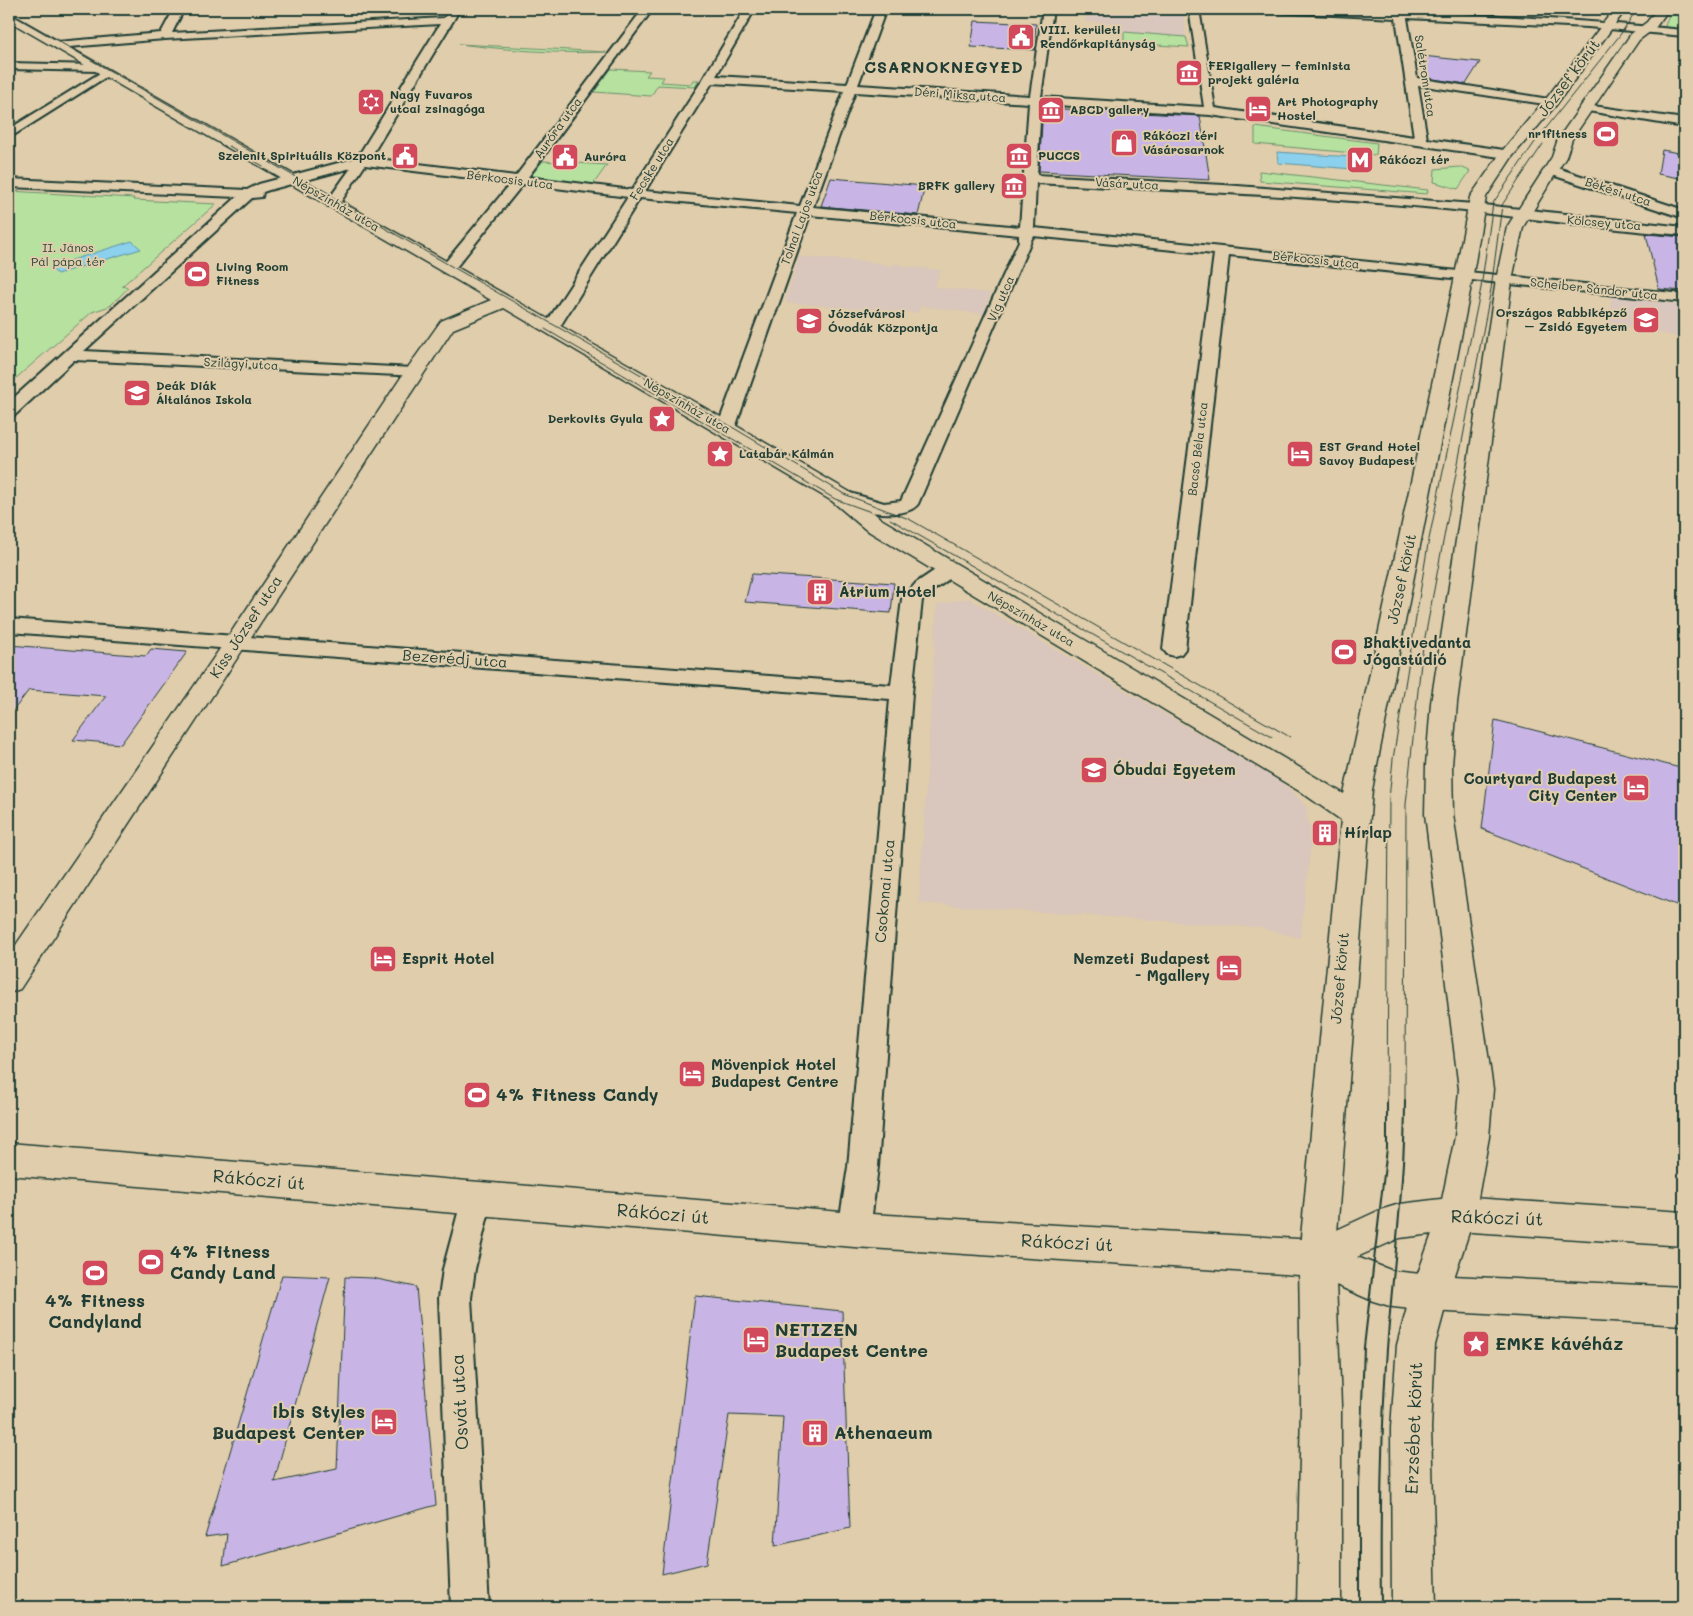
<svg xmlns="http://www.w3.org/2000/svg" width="1693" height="1616" font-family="Mali,sans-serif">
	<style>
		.built { fill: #d9c6bc }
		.green { fill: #b6e19f; stroke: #6a8f6a }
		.water { fill: #8bd0ec; stroke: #6095a2 }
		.building { fill: #c9b5e5; stroke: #1f3d34 }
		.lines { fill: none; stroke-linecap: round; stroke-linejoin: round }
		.street-casing { stroke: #1f3d34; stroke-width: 4 }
		.secondary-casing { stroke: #1f3d34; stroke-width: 3 }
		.primary-casing { stroke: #1f3d34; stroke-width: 3 }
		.street { fill: #e0cdab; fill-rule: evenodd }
		.secondary { fill: #e0cdab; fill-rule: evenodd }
		.primary { fill: #e0cdab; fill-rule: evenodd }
		.tram-far1 { stroke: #1f3d34; stroke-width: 1 }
		.tram { stroke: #1f3d34; stroke-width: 2 }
		.labels { text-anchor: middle; stroke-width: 4; stroke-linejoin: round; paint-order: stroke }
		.far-poi-label { font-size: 12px; font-weight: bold; fill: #1f3d34; stroke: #e0cdab; text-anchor: start }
		.far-street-label { font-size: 12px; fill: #1f3d34; stroke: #e0cdab }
		.far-park-label { font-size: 12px; fill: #274539; stroke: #e0cdab }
		.street-label { font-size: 15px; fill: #1f3d34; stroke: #e0cdab }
		.poi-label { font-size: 15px; font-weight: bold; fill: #1f3d34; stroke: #e0cdab; text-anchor: start }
		.far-district-label { font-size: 16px; font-weight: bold; letter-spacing: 1px; fill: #1f3d34; stroke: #e0cdab }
		.near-poi-label { font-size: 18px; font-weight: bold; fill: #1f3d34; stroke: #e0cdab; text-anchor: start }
		.near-street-label { font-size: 18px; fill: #1f3d34; stroke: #e0cdab }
	</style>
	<rect width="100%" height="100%" fill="#e0cdab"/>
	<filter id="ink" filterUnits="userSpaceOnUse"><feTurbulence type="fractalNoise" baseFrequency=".02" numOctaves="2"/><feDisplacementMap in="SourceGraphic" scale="10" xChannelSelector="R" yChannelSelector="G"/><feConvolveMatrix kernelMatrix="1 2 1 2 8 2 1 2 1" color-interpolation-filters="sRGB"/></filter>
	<g filter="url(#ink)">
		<!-- built -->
		<path class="built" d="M 1086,9 L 1183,9 L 1186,37 L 1118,32 L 1118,23 L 1085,22 Z
			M 799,257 L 865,261 L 893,266 L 894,264 L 901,264 L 901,266 L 941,270 L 934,287 L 991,293 L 983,314 L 921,306 L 918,313 L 787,303 L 786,298 Z
			M 1612,296 L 1684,305 L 1684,338 L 1610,323 L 1606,316 L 1613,316 L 1610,310 Z
			M 968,598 L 1279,781 L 1295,794 L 1307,808 L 1308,826 L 1313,827 L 1300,938 L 1261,928 L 919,903 L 937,605 Z"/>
		<!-- green -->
		<path class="green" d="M 1671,9 L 1684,9 L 1684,31 L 1664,29 Z
			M 1124,32 L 1186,37 L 1189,47 L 1124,43 Z
			M 459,44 L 606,52 C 557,54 508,50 459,44 Z
			M 611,69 L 650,71 L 646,76 L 664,77 L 661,82 L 691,84 L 693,80 L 699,80 L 695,87 L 658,85 L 651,96 L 594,92 Z
			M 1255,127 L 1377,143 L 1376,155 L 1255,144 Z
			M 543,161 L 607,165 L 592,186 L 527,180 Z
			M 1460,167 L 1470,171 L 1458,189 L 1434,182 L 1435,169 Z
			M 1259,171 L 1428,190 L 1427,194 L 1260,181 Z
			M 9,191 L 134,198 L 133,200 L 216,204 L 122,286 L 128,288 L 110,306 L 92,312 L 15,379 L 9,379 Z"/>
		<!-- water -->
		<path class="water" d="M 1277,152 L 1351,157 L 1353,169 L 1278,163 Z
			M 132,241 L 141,249 L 57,274 L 50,267 Z"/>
		<!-- building -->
		<path class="building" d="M 975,21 L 1036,24 L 1034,50 L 971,47 Z
			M 1422,56 L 1480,62 L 1466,84 L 1427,78 Z
			M 1043,108 L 1200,116 L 1210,180 L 1039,171 Z
			M 1662,150 L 1684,154 L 1684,179 L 1658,174 Z
			M 831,178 L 925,186 L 918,215 L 821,206 Z
			M 1646,234 L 1684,237 L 1684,291 L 1659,289 Z
			M 752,574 L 894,583 L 891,613 L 745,602 Z
			M 9,645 L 146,656 L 151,649 L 187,652 L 121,744 L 73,740 L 106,696 L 29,690 L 9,716 Z
			M 1495,720 L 1684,769 L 1684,908 L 1482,829 Z
			M 282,1275 L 330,1277 L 274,1482 L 337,1469 L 345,1277 L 372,1278 L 416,1287 L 436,1505 L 223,1566 L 227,1534 L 205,1537 Z
			M 695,1296 L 842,1311 L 850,1528 L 775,1546 L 783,1417 L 729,1415 L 707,1563 L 662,1574 Z"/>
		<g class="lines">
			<!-- street casing -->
			<g class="street-casing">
				<path id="street" d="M 174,9 L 184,9 L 172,33 L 444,18 L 449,10 L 457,10 L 458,12 L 453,21 L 370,158 L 516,176 L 643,9 L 653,9 L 528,177 L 632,190 L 703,79 L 745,9 L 755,9 L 716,76 L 847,84 L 876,9 L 886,9 L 858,85 L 1030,96 L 1043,9 L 1053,9 L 1041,97 L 1204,107 L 1189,9 L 1199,9 L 1215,108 L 1414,137 L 1396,18 L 1271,12 L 1266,9 C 1405,9 1545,17 1684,30 L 1684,36 L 1588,27 L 1407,18 L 1417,78 L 1555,100 L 1557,102 L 1551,105 L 1418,85 L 1427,139 L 1511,151 L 1513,154 L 1511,157 L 1507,158 L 1210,115 L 1041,104 L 1037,175 L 1224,185 L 1474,204 L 1684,227 L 1684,235 C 1614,230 1544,220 1474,212 C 1329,196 1182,191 1036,183 L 1034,228 L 1684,294 L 1684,302 L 1229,255 L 1185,649 L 1181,654 L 1174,656 L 1167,654 L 1163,649 L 1214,254 L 1033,236 L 918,504 C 906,522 841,511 831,496 L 834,492 L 840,490 L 884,503 L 901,501 L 1019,241 L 1019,235 L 810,215 L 735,428 L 732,432 L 720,432 L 717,428 L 797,213 L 640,198 L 559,328 L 551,333 L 543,328 L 628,197 L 523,184 L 453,271 L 448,272 L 441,268 L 443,265 L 511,183 L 365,165 L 338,206 L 328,206 L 326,203 L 351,168 L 269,190 L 263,192 L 262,197 L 252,198 L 84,351 L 413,368 L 421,373 L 419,376 L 74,360 L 15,415 L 9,416 L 9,402 L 237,197 L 9,187 L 9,179 L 247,190 L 259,184 L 357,158 L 440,24 L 165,39 L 57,48 L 52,45 L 57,42 L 161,33 ZM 712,83 L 844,91 L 800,206 L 645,191 ZM 855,92 L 1029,103 L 1020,227 L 813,207 Z
					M 9,63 L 97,65 L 102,68 L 97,71 L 9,69 Z
					M 105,70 L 111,73 L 109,75 L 9,138 L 9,129 Z
					M 1586,105 L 1684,119 L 1684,127 L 1582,110 L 1580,108 Z
					M 1551,166 L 1684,210 L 1684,218 L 1546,173 L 1545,170 Z
					M 948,564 L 955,566 L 958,570 C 949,582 932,589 922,600 L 912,693 L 878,1167 L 870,1230 L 865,1240 L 854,1245 L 843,1240 L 838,1230 L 848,1167 L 890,699 L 9,632 L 9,619 L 891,685 L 902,599 L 916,583 L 941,566 Z
					M 477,1184 L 488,1188 L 492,1198 L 475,1269 L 471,1298 L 489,1607 L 451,1607 L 439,1298 L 443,1269 L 462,1198 L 466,1188 Z"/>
			</g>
			<!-- secondary casing -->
			<g class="secondary-casing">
				<path id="secondary" d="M 1614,9 L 1626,9 L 1556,105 L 1512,157 L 1486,197 L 1471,286 L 1372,790 L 1335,1258 L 1341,1405 L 1341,1607 L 1297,1607 L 1301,1405 L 1299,1258 L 1341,820 L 1304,794 L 865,529 L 832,501 L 504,308 L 453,329 L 20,989 L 9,993 L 9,955 L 228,637 L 404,373 L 441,321 L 491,300 L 9,21 L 9,13 L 733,424 L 848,491 L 881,519 L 1344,794 L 1453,286 L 1470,197 L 1502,151 L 1546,99 Z
					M 1657,9 L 1669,9 L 1655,28 L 1639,40 L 1572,139 L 1566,157 L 1523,227 L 1512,280 L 1457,703 L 1452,765 L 1453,814 L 1493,1089 L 1489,1137 L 1475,1214 L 1449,1293 L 1435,1345 L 1431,1428 L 1436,1607 L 1392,1607 L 1391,1428 L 1397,1345 L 1411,1293 L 1439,1214 L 1455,1137 L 1459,1089 L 1425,814 L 1426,765 L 1431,703 L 1496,280 L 1507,227 L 1552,157 L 1558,139 L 1631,34 L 1647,22 Z"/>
			</g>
			<!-- primary casing -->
			<g class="primary-casing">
				<path id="primary" d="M 9,1143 L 854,1213 L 1315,1240 L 1380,1210 L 1400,1204 L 1457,1197 L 1684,1212 L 1684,1246 L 1457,1231 L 1400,1238 L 1357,1257 L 1393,1271 L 1430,1275 L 1684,1287 L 1684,1325 L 1430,1311 L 1393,1307 L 1373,1301 L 1315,1276 L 854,1247 L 9,1175 Z"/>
			</g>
			<!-- street -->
			<use href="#street" class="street"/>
			<!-- secondary -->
			<use href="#secondary" class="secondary"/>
			<!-- primary -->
			<use href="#primary" class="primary"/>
			<!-- tram-far1 -->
			<path class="tram-far1" d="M 9,13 L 727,424 L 844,494 L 909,519 L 1290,737
				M 229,146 L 263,166
				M 545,329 L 835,499 L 871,512
				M 890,519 L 1272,737
				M 1387,1101 L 1389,799 L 1393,759 L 1428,544 L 1481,288 L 1493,203 L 1535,142 L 1620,35 L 1637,9
				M 1405,1101 L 1406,804 L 1422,653 L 1491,289 L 1502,205 L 1543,144"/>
			<!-- tram -->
			<path class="tram" d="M 1359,1607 L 1359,1488 L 1364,1347 L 1387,1148 L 1387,1100
				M 1381,1607 C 1380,1521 1381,1435 1387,1349 C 1393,1266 1405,1183 1405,1100"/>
		</g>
	</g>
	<!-- icons -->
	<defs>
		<g id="civic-square" transform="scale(1.4375)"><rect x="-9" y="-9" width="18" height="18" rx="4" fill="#d1495b" stroke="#e0cdab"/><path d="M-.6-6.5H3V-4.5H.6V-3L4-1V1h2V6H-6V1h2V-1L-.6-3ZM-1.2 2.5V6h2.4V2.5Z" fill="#fff"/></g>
		<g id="museum-square" transform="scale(1.4375)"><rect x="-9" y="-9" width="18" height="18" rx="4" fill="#d1495b" stroke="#e0cdab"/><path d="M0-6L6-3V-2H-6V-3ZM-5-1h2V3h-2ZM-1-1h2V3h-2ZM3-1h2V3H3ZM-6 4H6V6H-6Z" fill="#fff"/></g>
		<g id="synagogue-square" transform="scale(1.4375)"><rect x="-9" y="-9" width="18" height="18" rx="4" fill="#d1495b" stroke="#e0cdab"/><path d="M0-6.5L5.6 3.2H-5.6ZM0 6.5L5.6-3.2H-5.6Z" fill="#fff"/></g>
		<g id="hotel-square" transform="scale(1.4375)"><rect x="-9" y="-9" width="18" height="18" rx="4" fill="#d1495b" stroke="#e0cdab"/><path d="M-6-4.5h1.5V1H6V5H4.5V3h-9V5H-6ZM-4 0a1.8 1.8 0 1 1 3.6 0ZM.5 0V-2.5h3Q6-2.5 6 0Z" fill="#fff"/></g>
		<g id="stadium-square" transform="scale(1.4375)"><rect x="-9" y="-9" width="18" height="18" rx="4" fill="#d1495b" stroke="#e0cdab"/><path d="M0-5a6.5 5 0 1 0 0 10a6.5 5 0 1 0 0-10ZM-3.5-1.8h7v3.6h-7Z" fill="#fff"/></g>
		<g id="shop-square" transform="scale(1.4375)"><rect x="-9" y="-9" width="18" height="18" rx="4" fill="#d1495b" stroke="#e0cdab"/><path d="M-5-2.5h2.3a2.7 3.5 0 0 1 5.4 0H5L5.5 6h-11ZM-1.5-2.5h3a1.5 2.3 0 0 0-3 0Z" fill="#fff"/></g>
		<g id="metro-square" transform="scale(1.4375)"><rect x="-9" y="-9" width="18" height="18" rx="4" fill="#d1495b" stroke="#e0cdab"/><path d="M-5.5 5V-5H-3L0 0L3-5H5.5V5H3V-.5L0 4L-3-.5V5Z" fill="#fff"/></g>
		<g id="university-square" transform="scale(1.4375)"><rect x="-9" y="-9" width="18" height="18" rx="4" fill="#d1495b" stroke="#e0cdab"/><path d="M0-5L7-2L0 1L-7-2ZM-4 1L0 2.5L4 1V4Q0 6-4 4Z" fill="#fff"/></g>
		<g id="school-square" transform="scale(1.4375)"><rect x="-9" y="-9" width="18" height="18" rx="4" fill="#d1495b" stroke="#e0cdab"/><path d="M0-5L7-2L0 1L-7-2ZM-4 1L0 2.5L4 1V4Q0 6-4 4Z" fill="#fff"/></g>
		<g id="sight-square" transform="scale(1.4375)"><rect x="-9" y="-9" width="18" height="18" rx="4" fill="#d1495b" stroke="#e0cdab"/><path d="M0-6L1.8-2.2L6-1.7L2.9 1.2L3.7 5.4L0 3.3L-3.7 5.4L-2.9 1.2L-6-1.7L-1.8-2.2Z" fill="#fff"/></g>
		<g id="building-square" transform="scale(1.4375)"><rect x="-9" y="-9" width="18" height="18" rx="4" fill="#d1495b" stroke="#e0cdab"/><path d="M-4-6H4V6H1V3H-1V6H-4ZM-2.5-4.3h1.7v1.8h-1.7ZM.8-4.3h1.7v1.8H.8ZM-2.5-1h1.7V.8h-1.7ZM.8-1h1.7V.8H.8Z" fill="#fff"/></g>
	</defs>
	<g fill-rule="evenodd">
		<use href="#civic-square" x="1021" y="37"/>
		<use href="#museum-square" x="1189" y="73"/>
		<use href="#synagogue-square" x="371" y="102"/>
		<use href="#hotel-square" x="1258" y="109"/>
		<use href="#museum-square" x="1051" y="110"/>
		<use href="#stadium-square" x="1606" y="134"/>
		<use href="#shop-square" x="1124" y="143"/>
		<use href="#civic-square" x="405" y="156"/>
		<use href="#museum-square" x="1019" y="156"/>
		<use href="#civic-square" x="565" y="157"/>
		<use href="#metro-square" x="1360" y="160"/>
		<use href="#museum-square" x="1014" y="186"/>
		<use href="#stadium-square" x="197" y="274"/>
		<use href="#university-square" x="1646" y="320"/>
		<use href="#school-square" x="809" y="321"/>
		<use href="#school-square" x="137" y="393"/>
		<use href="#sight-square" x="662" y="419"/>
		<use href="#sight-square" x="720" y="454"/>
		<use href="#hotel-square" x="1300" y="454"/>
		<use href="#building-square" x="820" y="592"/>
		<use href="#stadium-square" x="1344" y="652"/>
		<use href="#university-square" x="1094" y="770"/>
		<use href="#hotel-square" x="1636" y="788"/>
		<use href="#building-square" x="1325" y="833"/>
		<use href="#hotel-square" x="383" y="959"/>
		<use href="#hotel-square" x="1229" y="968"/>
		<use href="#hotel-square" x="692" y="1074"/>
		<use href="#stadium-square" x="477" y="1095"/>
		<use href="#stadium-square" x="151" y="1262"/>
		<use href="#stadium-square" x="95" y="1273"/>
		<use href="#hotel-square" x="756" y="1340"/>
		<use href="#sight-square" x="1476" y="1344"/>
		<use href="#hotel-square" x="384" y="1422"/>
		<use href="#building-square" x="815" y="1433"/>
	</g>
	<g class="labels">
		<!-- far-poi labels -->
		<g class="far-poi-label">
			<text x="1040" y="34">VIII. kerületi<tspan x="1040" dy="14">Rendőrkapitányság</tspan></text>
			<text x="1208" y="70">FERigallery – feminista<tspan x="1208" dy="14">projekt galéria</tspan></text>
			<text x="390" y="99">Nagy Fuvaros<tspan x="390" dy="14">utcai zsinagóga</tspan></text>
			<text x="1277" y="106">Art Photography<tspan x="1277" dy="14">Hostel</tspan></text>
			<text x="1070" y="114">ABCD gallery</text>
			<text x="1587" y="138" text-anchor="end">nr1fitness</text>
			<text x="1143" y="140">Rákóczi téri<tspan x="1143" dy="14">Vásárcsarnok</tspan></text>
			<text x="386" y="160" text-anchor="end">Szelenit Spirituális Központ</text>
			<text x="1038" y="160">PUCCS</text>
			<text x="584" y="161">Auróra</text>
			<text x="1379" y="164">Rákóczi tér</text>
			<text x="995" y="190" text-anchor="end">BRFK gallery</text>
			<text x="216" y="271">Living Room<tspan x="216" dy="14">Fitness</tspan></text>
			<text x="1627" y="317" text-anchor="end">Országos Rabbiképző<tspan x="1627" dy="14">– Zsidó Egyetem</tspan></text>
			<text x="828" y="318">Józsefvárosi<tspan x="828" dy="14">Óvodák Központja</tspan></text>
			<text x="156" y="390">Deák Diák<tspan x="156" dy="14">Általános Iskola</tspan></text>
			<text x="643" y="423" text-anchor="end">Derkovits Gyula</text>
			<text x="1319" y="451">EST Grand Hotel<tspan x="1319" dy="14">Savoy Budapest</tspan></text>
			<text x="739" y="458">Latabár Kálmán</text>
		</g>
		<!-- far-street labels -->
		<g class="far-street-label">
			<text transform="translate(1425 76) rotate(81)" y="4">Salétrom utca</text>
			<text transform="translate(960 95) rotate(4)" y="4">Déri Miksa utca</text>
			<text transform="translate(558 128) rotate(-54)" y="4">Auróra utca</text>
			<text transform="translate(652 169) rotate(-58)" y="4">Fecske utca</text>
			<text transform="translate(510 180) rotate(7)" y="4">Bérkocsis utca</text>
			<text transform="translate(1127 184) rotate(3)" y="4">Vásár utca</text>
			<text transform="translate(1618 192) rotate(18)" y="4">Békési utca</text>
			<text transform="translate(336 204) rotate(30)" y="4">Népszínház utca</text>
			<text transform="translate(802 218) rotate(-70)" y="4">Tolnai Lajos utca</text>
			<text transform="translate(913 220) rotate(6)" y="4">Bérkocsis utca</text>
			<text transform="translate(1604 223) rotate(5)" y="4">Kölcsey utca</text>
			<text transform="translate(1316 260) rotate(6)" y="4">Bérkocsis utca</text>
			<text transform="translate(1594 289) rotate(6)" y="4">Scheiber Sándor utca</text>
			<text transform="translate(1001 299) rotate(-66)" y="4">Víg utca</text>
			<text transform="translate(241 364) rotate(3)" y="4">Szilágyi utca</text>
			<text transform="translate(687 406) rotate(30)" y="4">Népszínház utca</text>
			<text transform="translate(1198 449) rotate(-83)" y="4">Bacsó Béla utca</text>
			<text transform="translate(1031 619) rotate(30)" y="4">Népszínház utca</text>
		</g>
		<!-- far-park labels -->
		<g class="far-park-label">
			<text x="68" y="252">II. János<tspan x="68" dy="14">Pál pápa tér</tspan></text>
		</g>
		<!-- street labels -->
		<g class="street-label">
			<text transform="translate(1569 78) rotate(-53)" y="5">József körút</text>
			<text transform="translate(1402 579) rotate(-78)" y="5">József körút</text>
			<text transform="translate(246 627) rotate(-57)" y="5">Kiss József utca</text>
			<text transform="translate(455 659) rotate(4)" y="5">Bezerédj utca</text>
			<text transform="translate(885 891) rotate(-85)" y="5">Csokonai utca</text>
			<text transform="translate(1340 978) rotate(-85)" y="5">József körút</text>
		</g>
		<!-- poi labels -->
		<g class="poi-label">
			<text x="839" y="597">Átrium Hotel</text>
			<text x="1363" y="648">Bhaktivedanta<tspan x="1363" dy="17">Jógastúdió</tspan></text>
			<text x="1113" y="775">Óbudai Egyetem</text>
			<text x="1617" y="784" text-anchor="end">Courtyard Budapest<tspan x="1617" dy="17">City Center</tspan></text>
			<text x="1344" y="838">Hírlap</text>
			<text x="402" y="964">Esprit Hotel</text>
			<text x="1210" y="964" text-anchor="end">Nemzeti Budapest<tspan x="1210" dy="17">- Mgallery</tspan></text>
			<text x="711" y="1070">Mövenpick Hotel<tspan x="711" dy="17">Budapest Centre</tspan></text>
		</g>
		<!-- far-district labels -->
		<g class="far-district-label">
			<text x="944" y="73">CSARNOKNEGYED</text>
		</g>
		<!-- near-poi labels -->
		<g class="near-poi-label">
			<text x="496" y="1101">4% Fitness Candy</text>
			<text x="170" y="1258">4% Fitness<tspan x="170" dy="21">Candy Land</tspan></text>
			<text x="95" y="1307" text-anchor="middle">4% Fitness<tspan x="95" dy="21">Candyland</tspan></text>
			<text x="775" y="1336">NETIZEN<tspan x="775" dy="21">Budapest Centre</tspan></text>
			<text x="1495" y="1350">EMKE kávéház</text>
			<text x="365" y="1418" text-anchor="end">ibis Styles<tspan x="365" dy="21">Budapest Center</tspan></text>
			<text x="834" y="1439">Athenaeum</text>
		</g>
		<!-- near-street labels -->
		<g class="near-street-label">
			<text transform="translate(259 1180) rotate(5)" y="6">Rákóczi út</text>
			<text transform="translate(663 1214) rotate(5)" y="6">Rákóczi út</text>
			<text transform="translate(1497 1218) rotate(2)" y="6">Rákóczi út</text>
			<text transform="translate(1067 1243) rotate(3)" y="6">Rákóczi út</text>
			<text transform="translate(460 1402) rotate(-93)" y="6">Osvát utca</text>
			<text transform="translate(1414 1428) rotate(-88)" y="6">Erzsébet körút</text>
		</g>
	</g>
	<!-- margin -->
	<rect width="1693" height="1616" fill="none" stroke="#e0cdab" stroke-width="30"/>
	<rect x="15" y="15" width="1663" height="1586" fill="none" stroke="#1f3d34" stroke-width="2" filter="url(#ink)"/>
</svg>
